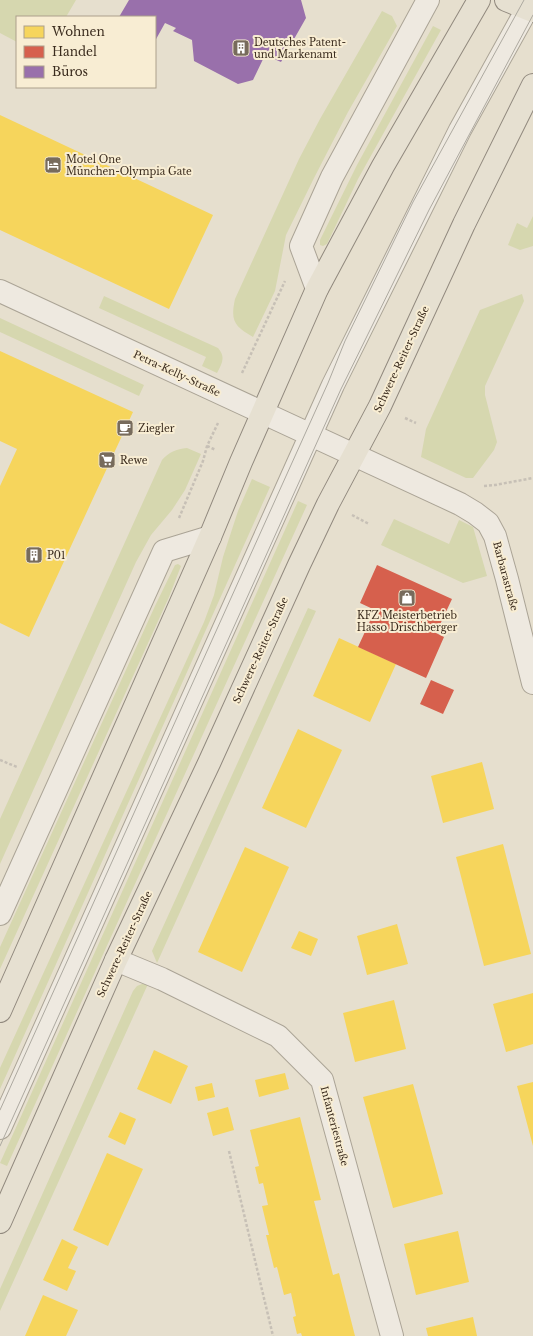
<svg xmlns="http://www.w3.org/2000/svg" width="533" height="1336" font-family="'Libre Baskerville',serif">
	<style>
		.green { fill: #d6d7af }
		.homes { fill: #f6d55c }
		.shops { fill: #d6604d }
		.offices { fill: #9970ab }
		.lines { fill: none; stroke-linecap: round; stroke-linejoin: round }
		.minor-casing { stroke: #aba496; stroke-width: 24 }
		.major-casing { stroke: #91897e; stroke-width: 24 }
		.path { stroke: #c7c0b6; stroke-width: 2.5; stroke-dasharray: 3 2; stroke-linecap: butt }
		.minor { stroke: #eee9e0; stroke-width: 22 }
		.major { stroke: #e6e0d1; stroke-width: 22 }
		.tram { stroke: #ada9a0; stroke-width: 1 }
		.labels { text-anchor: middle; stroke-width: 4; stroke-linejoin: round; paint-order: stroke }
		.poi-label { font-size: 10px; fill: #3b2c1e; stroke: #f8edd3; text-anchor: start }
		.street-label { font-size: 10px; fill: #3b2c1e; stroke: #f8edd3 }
	</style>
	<rect width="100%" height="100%" fill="#e6dfce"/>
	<!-- green -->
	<path class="green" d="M 0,0 L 76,0 L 66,17 L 17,17 L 17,42 L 0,33 Z
		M 382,11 L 392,16 L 397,26 L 348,112 L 314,178 L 286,235 L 275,291 L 253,337 C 235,326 230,322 235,299 L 299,159 L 320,119 Z
		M 433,26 L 441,30 L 358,179 L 327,244 L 323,246 L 320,245 L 320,240 L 357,165 Z
		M 533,216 L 533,246 L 520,250 L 508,245 L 517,223 L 527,228 Z
		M 522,294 L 524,301 L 485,386 L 485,395 L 497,442 L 494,450 L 473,478 L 466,478 L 421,457 L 426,429 L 480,310 Z
		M 104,296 L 218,348 C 226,357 222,364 217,373 L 202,366 L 206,357 L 99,308 Z
		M 0,318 L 144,385 L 139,396 L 0,332 Z
		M 187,448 L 201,454 L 185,490 L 172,510 L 151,535 L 136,562 L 0,864 L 0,819 L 162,460 C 169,452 176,449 187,448 Z
		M 252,479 L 270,487 L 0,1089 L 0,1068 L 204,622 L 214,595 L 223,557 L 238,511 Z
		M 298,501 L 307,505 L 7,1166 L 0,1163 Z
		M 394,519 L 449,544 L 459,520 L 473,527 L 487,576 L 463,583 L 381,545 Z
		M 178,564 L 181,566 L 169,597 L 0,969 L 0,947 L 155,606 L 175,565 Z
		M 308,608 L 316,611 L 157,963 L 152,951 Z
		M 142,984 L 148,984 L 0,1311 L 0,1289 L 133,991 L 137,986 Z"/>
	<!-- homes -->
	<path class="homes" d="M 0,115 L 213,215 L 169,309 L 0,230 Z
		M 0,351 L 133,412 L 29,637 L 0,623 L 0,486 L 17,449 L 0,441 Z
		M 339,638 L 396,664 L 370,722 L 313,696 Z
		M 298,729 L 342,750 L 306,828 L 262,808 Z
		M 482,762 L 494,809 L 443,823 L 431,776 Z
		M 503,844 L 531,954 L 484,966 L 456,857 Z
		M 245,847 L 289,867 L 242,972 L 198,952 Z
		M 397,924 L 408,964 L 367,975 L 357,936 Z
		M 299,931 L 318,939 L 311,956 L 291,948 Z
		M 533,993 L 533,1044 L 506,1052 L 493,1004 Z
		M 394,1000 L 406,1049 L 355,1062 L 343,1013 Z
		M 154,1050 L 188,1066 L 171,1104 L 137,1089 Z
		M 285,1073 L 289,1089 L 259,1097 L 255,1080 Z
		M 533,1082 L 533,1146 L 517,1086 Z
		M 212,1083 L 215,1097 L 198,1101 L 195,1087 Z
		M 413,1084 L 443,1194 L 393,1208 L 363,1097 Z
		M 228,1107 L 234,1130 L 213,1136 L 207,1113 Z
		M 120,1112 L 136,1119 L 125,1145 L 108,1137 Z
		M 300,1117 L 321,1200 L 314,1201 L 333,1275 L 339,1273 L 355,1336 L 302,1336 L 301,1333 L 297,1334 L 293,1317 L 296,1316 L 291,1293 L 284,1295 L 277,1267 L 274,1268 L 266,1235 L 269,1235 L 262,1206 L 268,1205 L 263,1183 L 259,1184 L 255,1167 L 259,1166 L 250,1130 Z
		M 107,1153 L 143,1169 L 108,1246 L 73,1230 Z
		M 458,1231 L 469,1282 L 416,1295 L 404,1244 Z
		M 62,1239 L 78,1247 L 68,1268 L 76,1271 L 67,1291 L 43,1280 Z
		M 43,1295 L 78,1310 L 66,1336 L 25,1336 Z
		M 473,1317 L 477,1336 L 428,1336 L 426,1328 Z"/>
	<!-- shops -->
	<path class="shops" d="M 377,565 L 452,599 L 436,633 L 444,637 L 426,678 L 358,647 L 375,610 L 360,603 Z
		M 431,680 L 454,690 L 443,714 L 420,704 Z"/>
	<!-- offices -->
	<path class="offices" d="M 129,0 L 301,0 L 306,18 L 281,62 L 265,55 L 253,80 L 238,84 L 194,61 L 192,40 L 173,31 L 176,28 L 165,23 L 155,41 L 155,17 L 119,17 Z"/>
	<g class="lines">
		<!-- minor casing -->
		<g class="minor-casing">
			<path id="minor" d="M 317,289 L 301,246 L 332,177 L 428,0
				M 0,291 L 460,504 L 475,513 L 488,523 L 495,536 L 507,579 L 533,683
				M 0,914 L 164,551 L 210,537
				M 116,960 L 162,979 L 278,1036 L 322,1080 L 392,1336
				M 0,1128 L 333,385 L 460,130 L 532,0"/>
		</g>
		<!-- major casing -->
		<g class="major-casing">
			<path id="major" d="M 506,0 L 533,11
				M 0,1011 L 210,537 L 241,462 L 317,289 L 383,166 L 479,0
				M 0,1222 L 116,960 L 210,761 L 299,565 L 328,504 L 380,406 L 464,224 L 533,85"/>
		</g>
		<!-- path -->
		<path class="path" d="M 242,373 L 285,281
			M 405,418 L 416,423
			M 207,446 L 216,450
			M 484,486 L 495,485 L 533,478
			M 352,515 L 369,524
			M 179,518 L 203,461 L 207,446 L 218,423
			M 0,760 L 17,767
			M 229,1151 L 273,1336"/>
		<!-- minor -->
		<use href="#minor" class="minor"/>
		<!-- major -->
		<use href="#major" class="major"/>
		<!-- tram -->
		<path class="tram" d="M 0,1110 L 328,383 L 345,341 L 413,202 L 524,0
			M 0,1146 L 341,389 L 429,210 L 533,15"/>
	</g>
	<!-- icons -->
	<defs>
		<g id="building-square" transform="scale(0.9)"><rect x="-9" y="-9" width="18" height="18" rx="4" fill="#776b5c" stroke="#f8edd3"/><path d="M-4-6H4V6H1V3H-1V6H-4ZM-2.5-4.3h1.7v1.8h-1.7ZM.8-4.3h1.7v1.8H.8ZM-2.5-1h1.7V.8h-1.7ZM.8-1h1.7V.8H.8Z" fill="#fff"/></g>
		<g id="hotel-square" transform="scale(0.9)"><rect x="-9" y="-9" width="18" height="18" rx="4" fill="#776b5c" stroke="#f8edd3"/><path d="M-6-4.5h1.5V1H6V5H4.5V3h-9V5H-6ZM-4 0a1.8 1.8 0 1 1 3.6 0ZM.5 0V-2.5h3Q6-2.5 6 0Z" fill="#fff"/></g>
		<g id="cafe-square" transform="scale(0.9)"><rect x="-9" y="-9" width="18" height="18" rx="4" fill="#776b5c" stroke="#f8edd3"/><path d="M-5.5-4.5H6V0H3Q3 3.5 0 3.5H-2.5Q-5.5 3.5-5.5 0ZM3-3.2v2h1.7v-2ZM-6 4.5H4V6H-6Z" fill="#fff"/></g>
		<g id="supermarket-square" transform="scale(0.9)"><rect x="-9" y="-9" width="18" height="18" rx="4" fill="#776b5c" stroke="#f8edd3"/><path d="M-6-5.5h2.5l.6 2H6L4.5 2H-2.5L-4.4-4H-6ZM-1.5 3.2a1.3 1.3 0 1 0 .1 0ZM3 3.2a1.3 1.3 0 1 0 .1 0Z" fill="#fff"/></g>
		<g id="shop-square" transform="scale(0.9)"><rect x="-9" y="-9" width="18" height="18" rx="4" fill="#776b5c" stroke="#f8edd3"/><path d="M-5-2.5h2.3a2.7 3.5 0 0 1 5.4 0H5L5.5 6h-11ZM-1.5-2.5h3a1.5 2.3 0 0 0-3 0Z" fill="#fff"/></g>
	</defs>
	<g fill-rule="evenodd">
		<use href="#building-square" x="241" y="48"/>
		<use href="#hotel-square" x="53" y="165"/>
		<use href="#cafe-square" x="125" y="428"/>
		<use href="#supermarket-square" x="107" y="460"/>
		<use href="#building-square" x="34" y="555"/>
		<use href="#shop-square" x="407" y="598"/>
	</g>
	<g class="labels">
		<!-- poi labels -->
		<g class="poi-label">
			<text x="254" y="46">Deutsches Patent-<tspan x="254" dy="12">und Markenamt</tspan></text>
			<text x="66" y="163">Motel One<tspan x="66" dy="12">München-Olympia Gate</tspan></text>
			<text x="138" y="432">Ziegler</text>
			<text x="120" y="464">Rewe</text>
			<text x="47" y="559">P01</text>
			<text x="407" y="619" text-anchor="middle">KFZ Meisterbetrieb<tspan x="407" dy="12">Hasso Drischberger</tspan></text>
		</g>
		<!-- street labels -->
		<g class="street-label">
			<text transform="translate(401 359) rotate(-65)" y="4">Schwere-Reiter-Straße</text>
			<text transform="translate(177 373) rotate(25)" y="4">Petra-Kelly-Straße</text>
			<text transform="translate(506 576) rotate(75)" y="4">Barbarastraße</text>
			<text transform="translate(260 650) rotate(-65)" y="4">Schwere-Reiter-Straße</text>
			<text transform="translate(124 944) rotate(-65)" y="4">Schwere-Reiter-Straße</text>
			<text transform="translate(335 1126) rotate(75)" y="4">Infanteriestraße</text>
		</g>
	</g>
	<!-- legend -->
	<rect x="16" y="16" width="140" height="72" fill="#f8edd3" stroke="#aca08b"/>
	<rect x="24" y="26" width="20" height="12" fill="#f6d55c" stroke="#aca08b"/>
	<text x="52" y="36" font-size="12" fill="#3b2c1e">Wohnen</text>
	<rect x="24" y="46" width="20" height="12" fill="#d6604d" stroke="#aca08b"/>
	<text x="52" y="56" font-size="12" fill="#3b2c1e">Handel</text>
	<rect x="24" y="66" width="20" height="12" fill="#9970ab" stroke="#aca08b"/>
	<text x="52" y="76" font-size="12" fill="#3b2c1e">Büros</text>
</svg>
